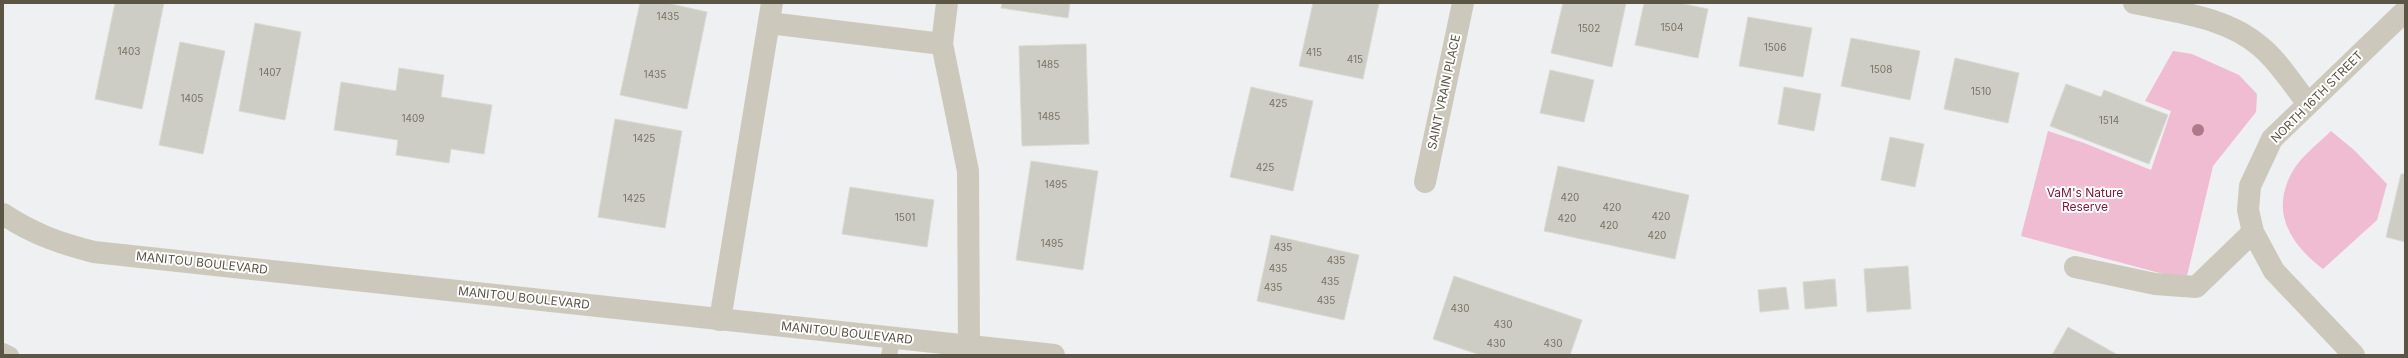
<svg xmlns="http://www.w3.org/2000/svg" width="2408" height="358" font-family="Inter,sans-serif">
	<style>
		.green { fill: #efbcd1 }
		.building { fill: #cecdc5; stroke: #dad9d2 }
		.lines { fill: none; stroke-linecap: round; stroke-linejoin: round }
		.service { stroke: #cdc8bc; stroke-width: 16 }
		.minor { stroke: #cdc8bc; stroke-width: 22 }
		.tertiary { stroke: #cdc8bc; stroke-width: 22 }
		.tree { fill: #b0798a }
		.labels { text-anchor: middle; stroke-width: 4; stroke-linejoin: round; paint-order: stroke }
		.number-label { font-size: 10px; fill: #787366 }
		.street-label { font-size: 12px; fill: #5b5546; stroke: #fff }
		.park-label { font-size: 12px; fill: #7d1735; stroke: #fff }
	</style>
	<rect width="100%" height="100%" fill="#eef0f1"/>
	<!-- green -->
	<path class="green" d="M 2173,51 L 2192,54 L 2239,75 L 2257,94 L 2256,112 L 2213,166 L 2186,280 L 2021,236 L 2048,131 L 2084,143 L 2151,170 L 2171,111 L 2145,101 Z
		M 2331,131 L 2354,150 L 2387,184 L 2377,220 L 2323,269 C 2289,243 2269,210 2294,169 C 2303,155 2319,143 2331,131 Z"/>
	<!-- building -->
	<path class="building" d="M 115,3 L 164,3 L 142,109 L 95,99 Z
		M 640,3 L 667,3 L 707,12 L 687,109 L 620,95 Z
		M 1002,3 L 1070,3 L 1068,18 L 1001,8 Z
		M 1313,3 L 1379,3 L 1363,79 L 1299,66 Z
		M 1563,3 L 1626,3 L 1612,67 L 1551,53 Z
		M 1644,3 L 1679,3 L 1708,9 L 1698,58 L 1635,45 Z
		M 1748,17 L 1812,28 L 1803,77 L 1739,66 Z
		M 255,23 L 301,32 L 285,120 L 239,111 Z
		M 1851,38 L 1920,51 L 1910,100 L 1841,86 Z
		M 180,42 L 225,51 L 203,154 L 159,145 Z
		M 1086,44 L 1089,144 L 1022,146 L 1019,46 Z
		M 1955,58 L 2019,73 L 2008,123 L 1944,109 Z
		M 399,68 L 444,75 L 441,97 L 492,105 L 484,154 L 451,149 L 449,163 L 396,155 L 398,140 L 334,130 L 341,82 L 396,91 Z
		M 1550,70 L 1594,80 L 1584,122 L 1540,113 Z
		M 2066,84 L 2101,97 L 2104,90 L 2168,115 L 2149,164 L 2050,126 Z
		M 1251,87 L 1313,101 L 1293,191 L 1230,177 Z
		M 1784,87 L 1821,94 L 1814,131 L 1778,124 Z
		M 615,119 L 682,131 L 665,228 L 598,217 Z
		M 1890,137 L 1924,144 L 1915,187 L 1881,180 Z
		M 1031,161 L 1098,171 L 1083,270 L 1016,260 Z
		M 1558,166 L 1689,195 L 1675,259 L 1544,231 Z
		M 2401,174 L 2405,174 L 2405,242 L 2386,237 Z
		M 850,187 L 934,200 L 927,247 L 842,234 Z
		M 1271,235 L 1359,255 L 1344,320 L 1257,301 Z
		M 1908,266 L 1911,309 L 1867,312 L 1864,269 Z
		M 1454,276 L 1582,320 L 1570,355 L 1480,355 L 1433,339 Z
		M 1835,279 L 1837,306 L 1805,309 L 1803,282 Z
		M 1786,287 L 1789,309 L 1760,312 L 1758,290 Z
		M 2068,327 L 2118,355 L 2052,355 Z"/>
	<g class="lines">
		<!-- service -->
		<path class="service" d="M 3,351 L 11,355
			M 889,355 L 893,338"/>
		<!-- minor -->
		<path class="minor" d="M 2134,3 C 2176,12 2227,17 2261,47 C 2280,63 2293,85 2308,104
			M 769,23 L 942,44 L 968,171 L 969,346
			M 942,44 L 947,3
			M 1425,182 L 1463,3
			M 2253,232 L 2274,271 L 2354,355
			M 2075,267 L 2155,284 L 2196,287 L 2253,232 L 2248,210 L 2250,186 L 2272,139 L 2405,11
			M 720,320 L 772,3"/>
		<!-- tertiary -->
		<path class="tertiary" d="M 3,214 C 33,234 59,243 94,252 L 1054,355"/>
	</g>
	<!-- trees -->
	<circle class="tree" cx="2198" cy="130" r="6"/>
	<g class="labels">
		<!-- number labels -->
		<g class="number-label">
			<text x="668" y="20">1435</text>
			<text x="1672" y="31">1504</text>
			<text x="1589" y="32">1502</text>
			<text x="1775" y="51">1506</text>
			<text x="129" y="55">1403</text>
			<text x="1314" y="56">415</text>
			<text x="1355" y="63">415</text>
			<text x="1048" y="68">1485</text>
			<text x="1881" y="73">1508</text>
			<text x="270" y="76">1407</text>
			<text x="655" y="78">1435</text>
			<text x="1981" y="95">1510</text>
			<text x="192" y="102">1405</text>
			<text x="1278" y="107">425</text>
			<text x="1049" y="120">1485</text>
			<text x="413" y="122">1409</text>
			<text x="2109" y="124">1514</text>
			<text x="644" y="142">1425</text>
			<text x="1265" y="171">425</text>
			<text x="1056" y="188">1495</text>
			<text x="1570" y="201">420</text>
			<text x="634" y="202">1425</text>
			<text x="1612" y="211">420</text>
			<text x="1661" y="220">420</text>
			<text x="905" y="221">1501</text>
			<text x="1567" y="222">420</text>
			<text x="1609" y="229">420</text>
			<text x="1657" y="239">420</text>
			<text x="1052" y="247">1495</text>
			<text x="1283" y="251">435</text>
			<text x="1336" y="264">435</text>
			<text x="1278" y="272">435</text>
			<text x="1330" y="285">435</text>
			<text x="1273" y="291">435</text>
			<text x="1326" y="304">435</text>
			<text x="1460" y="312">430</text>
			<text x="1503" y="328">430</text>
			<text x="1496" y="347">430</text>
			<text x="1553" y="347">430</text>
		</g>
		<!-- street labels -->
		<g class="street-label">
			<text transform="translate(1444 92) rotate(-78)" y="4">SAINT VRAIN PLACE</text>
			<text transform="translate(2317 97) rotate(-45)" y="4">NORTH 16TH STREET</text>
			<text transform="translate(202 263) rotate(6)" y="4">MANITOU BOULEVARD</text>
			<text transform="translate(524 298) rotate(6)" y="4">MANITOU BOULEVARD</text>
			<text transform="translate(847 333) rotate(6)" y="4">MANITOU BOULEVARD</text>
		</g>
		<!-- park labels -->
		<g class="park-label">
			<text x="2085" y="197">VaM's Nature<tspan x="2085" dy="14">Reserve</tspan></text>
		</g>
	</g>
	<!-- border -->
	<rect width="2408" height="358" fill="none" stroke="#5b5546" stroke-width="8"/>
</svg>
